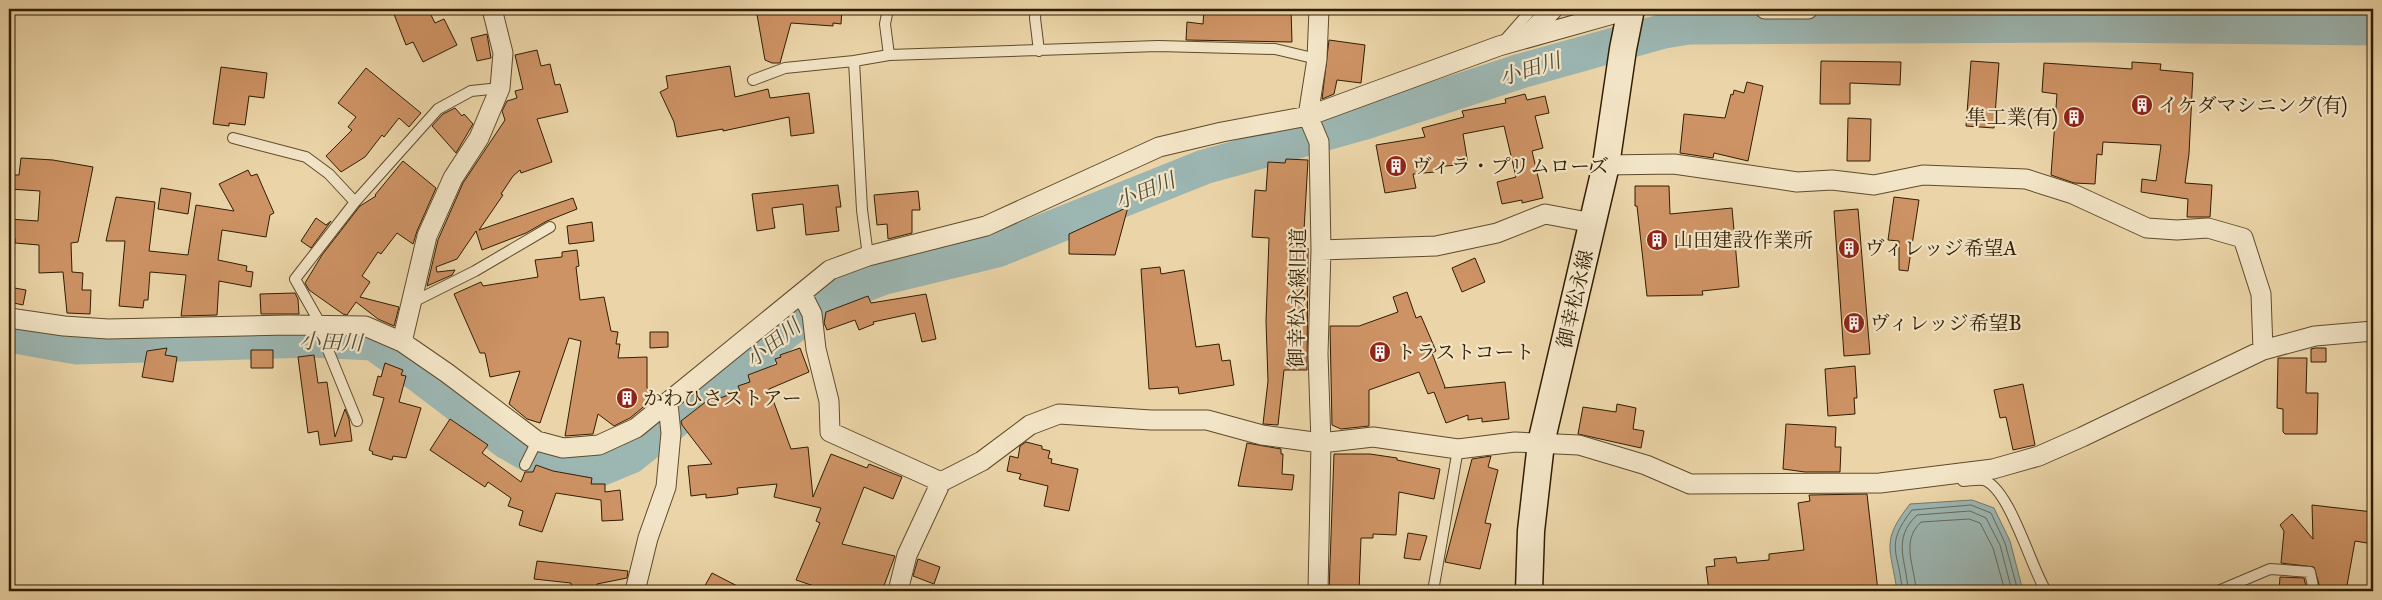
<svg xmlns="http://www.w3.org/2000/svg" width="2382" height="600" font-family="'IM FELL Great Primer','Noto Serif JP',serif">
	<style>
		.water { fill: #9cb6b2; stroke: #71796b }
		.lines { fill: none; stroke-linecap: round; stroke-linejoin: round }
		.shore { stroke: #666a5a; stroke-width: 1 }
		.river { stroke: #9cb6b2; stroke-width: 35 }
		.building { fill: #ce9365; stroke: #301d01 }
		.lane-casing { stroke: #5f4b2b; stroke-width: 12 }
		.street-casing { stroke: #5f4b2b; stroke-width: 21 }
		.secondary-casing { stroke: #301d01; stroke-width: 29 }
		.lane { stroke: #f2e4c6; stroke-width: 10 }
		.street { stroke: #f2e4c6; stroke-width: 19 }
		.secondary { stroke: #f2e4c6; stroke-width: 26 }
		.labels { text-anchor: middle; stroke-width: 4.5; stroke-linejoin: round; paint-order: stroke }
		.poi-label { font-size: 20px; fill: #301d01; stroke: #f2e4c6; text-anchor: start }
		.street-label { font-size: 20px; fill: #301d01; stroke: #f2e4c6 }
		.water-label { font-size: 21px; font-style: italic; fill: #504b36; stroke: #f2e4c6 }
	</style>
	<rect width="100%" height="100%" fill="#ebd5a8"/>
	<filter id="stains"><feTurbulence type="fractalNoise" baseFrequency=".004" numOctaves="4"/><feColorMatrix values="0 0 0 0 .2 0 0 0 0 .09 0 0 0 0 .02 0 0 0 .5 -.17"/></filter>
	<radialGradient id="worn" r=".72"><stop offset=".6" stop-color="#630" stop-opacity="0"/><stop offset="1" stop-color="#630" stop-opacity=".3"/></radialGradient>
	<!-- water -->
	<path class="water" d="M 1972,500 L 1994,508 L 2010,541 L 2023,591 L 1897,591 C 1891,548 1880,542 1910,504 Z"/>
	<g class="lines">
		<!-- shore -->
		<path class="shore" d="M 1902,591 C 1900,552 1883,547 1912,510 L 1971,505 L 1991,513 L 2005,543 L 2018,591
			M 1908,591 C 1907,561 1891,540 1917,515 L 1970,511 L 1986,518 L 2000,545 L 2012,591
			M 1916,591 C 1915,566 1900,542 1921,522 L 1969,519 L 1980,523 L 1993,548 L 2005,591"/>
		<!-- river -->
		<path class="river" d="M 9,335 L 77,347 L 310,340 L 373,343 L 423,378 L 507,442 L 549,466 L 590,473 L 631,456 L 789,329 L 840,294 L 885,277 L 997,250 L 1204,167 L 1362,123 L 1521,71 L 1664,31 L 1689,27 L 2094,25 L 2373,28"/>
	</g>
	<!-- building -->
	<path class="building" d="M 392,9 L 428,9 L 435,23 L 444,19 L 457,45 L 423,62 L 413,42 L 406,45 Z
		M 756,9 L 842,9 L 841,24 L 833,23 L 833,26 L 791,23 L 780,63 L 772,63 L 765,60 Z
		M 1204,9 L 1291,9 L 1292,42 L 1186,40 L 1187,22 L 1203,24 Z
		M 487,34 L 491,58 L 477,61 L 471,38 Z
		M 1329,40 L 1365,45 L 1361,83 L 1337,80 L 1334,94 L 1322,99 Z
		M 537,50 L 541,66 L 550,64 L 555,85 L 560,84 L 568,112 L 537,119 L 552,162 L 521,173 L 520,170 L 513,176 L 501,194 L 503,195 L 479,230 L 573,198 L 577,209 L 547,221 L 526,233 L 482,250 L 476,231 L 457,259 L 436,267 L 437,272 L 455,270 L 452,275 L 427,286 L 438,240 L 463,183 L 505,120 L 502,111 L 507,101 L 517,98 L 515,91 L 523,89 L 515,55 Z
		M 1821,61 L 1901,62 L 1900,85 L 1850,83 L 1850,104 L 1820,104 Z
		M 1971,61 L 1999,63 L 1994,128 L 1966,126 Z
		M 2132,62 L 2161,64 L 2160,70 L 2193,73 L 2189,154 L 2185,183 L 2212,185 L 2210,217 L 2187,217 L 2188,199 L 2141,192 L 2142,179 L 2156,181 L 2161,145 L 2103,142 L 2102,155 L 2097,154 L 2095,184 L 2074,183 L 2051,175 L 2057,94 L 2042,92 L 2044,63 L 2132,69 Z
		M 730,66 L 735,97 L 768,89 L 770,98 L 809,93 L 814,133 L 791,136 L 789,117 L 723,131 L 723,129 L 677,137 L 674,122 L 660,92 L 668,88 L 666,76 Z
		M 221,67 L 267,73 L 264,98 L 249,96 L 245,125 L 229,123 L 229,126 L 213,124 Z
		M 366,68 L 421,113 L 409,127 L 399,118 L 384,137 L 382,135 L 365,157 L 341,172 L 326,156 L 352,130 L 348,127 L 356,117 L 338,103 Z
		M 1747,82 L 1763,86 L 1748,161 L 1714,153 L 1713,158 L 1680,153 L 1684,114 L 1725,118 L 1731,94 L 1733,95 L 1734,90 L 1744,93 Z
		M 1525,94 L 1527,100 L 1545,96 L 1549,113 L 1535,116 L 1543,148 L 1532,151 L 1543,198 L 1522,203 L 1522,200 L 1502,204 L 1497,182 L 1516,177 L 1504,126 L 1463,134 L 1468,164 L 1435,167 L 1435,172 L 1413,174 L 1416,188 L 1385,193 L 1376,145 L 1425,137 L 1422,128 L 1464,117 L 1462,111 L 1506,103 L 1505,99 Z
		M 455,108 L 462,116 L 464,114 L 473,124 L 456,153 L 432,126 L 443,114 Z
		M 1848,118 L 1871,119 L 1870,161 L 1847,161 Z
		M 21,158 L 53,160 L 93,167 L 78,242 L 71,243 L 72,272 L 83,273 L 82,290 L 91,290 L 90,314 L 67,313 L 63,272 L 39,273 L 39,245 L 15,243 L 15,238 L 9,238 L 9,219 L 38,221 L 40,191 L 10,189 L 11,175 L 19,175 Z
		M 1286,159 L 1308,160 L 1303,248 L 1308,248 L 1307,370 L 1284,370 L 1278,425 L 1263,424 L 1268,381 L 1266,321 L 1269,238 L 1252,237 L 1255,190 L 1266,191 L 1268,162 L 1285,163 Z
		M 403,161 L 436,188 L 417,231 L 413,244 L 397,233 L 381,254 L 378,252 L 362,276 L 370,282 L 360,297 L 399,307 L 394,326 L 378,319 L 356,302 L 347,315 L 343,314 L 309,290 L 305,283 L 322,255 L 360,206 L 376,196 L 375,195 Z
		M 248,170 L 251,176 L 257,174 L 274,213 L 270,215 L 266,237 L 222,230 L 218,260 L 247,266 L 246,271 L 253,272 L 251,287 L 219,281 L 217,315 L 181,316 L 186,275 L 150,272 L 148,300 L 144,300 L 143,308 L 119,306 L 125,241 L 106,241 L 116,197 L 155,202 L 149,251 L 188,255 L 196,205 L 234,211 L 219,184 Z
		M 838,185 L 841,207 L 836,207 L 839,231 L 806,235 L 803,204 L 772,208 L 775,228 L 757,231 L 752,194 Z
		M 1635,186 L 1669,186 L 1670,214 L 1732,208 L 1739,287 L 1702,291 L 1703,295 L 1647,296 L 1637,206 L 1635,206 Z
		M 161,188 L 191,193 L 188,214 L 158,209 Z
		M 918,191 L 920,210 L 912,210 L 912,233 L 888,239 L 887,224 L 877,225 L 874,195 Z
		M 1894,197 L 1919,200 L 1908,271 L 1899,270 L 1899,241 L 1888,240 Z
		M 1128,207 L 1115,255 L 1069,254 L 1069,234 Z
		M 1858,209 L 1870,354 L 1844,356 L 1834,211 Z
		M 316,218 L 326,225 L 331,221 L 311,248 L 301,241 Z
		M 592,222 L 594,241 L 569,244 L 567,226 Z
		M 577,250 L 579,266 L 576,267 L 580,300 L 604,297 L 611,331 L 618,332 L 616,344 L 620,344 L 618,358 L 647,357 L 647,388 L 653,392 L 647,404 L 630,418 L 614,426 L 598,414 L 593,434 L 565,436 L 581,341 L 569,338 L 540,423 L 527,419 L 509,404 L 520,371 L 490,377 L 485,353 L 480,353 L 454,294 L 481,282 L 483,286 L 538,277 L 535,260 L 562,257 L 562,252 Z
		M 1475,258 L 1485,282 L 1462,292 L 1452,268 Z
		M 1160,267 L 1161,274 L 1184,270 L 1196,347 L 1219,344 L 1222,361 L 1230,360 L 1234,385 L 1179,394 L 1178,387 L 1149,389 L 1141,269 Z
		M 9,287 L 26,290 L 23,305 L 9,302 Z
		M 1407,292 L 1416,318 L 1421,316 L 1436,351 L 1432,353 L 1445,387 L 1444,388 L 1505,382 L 1509,419 L 1482,422 L 1482,418 L 1468,420 L 1468,415 L 1446,423 L 1434,392 L 1428,394 L 1419,372 L 1369,390 L 1369,426 L 1341,429 L 1332,425 L 1330,326 L 1359,326 L 1398,312 L 1393,297 Z
		M 295,293 L 298,299 L 299,314 L 261,314 L 260,294 Z
		M 926,294 L 936,339 L 922,342 L 915,313 L 873,322 L 874,324 L 859,330 L 855,320 L 827,330 L 824,323 L 826,312 L 868,296 L 871,303 Z
		M 650,332 L 668,332 L 668,347 L 650,348 Z
		M 167,348 L 165,355 L 177,357 L 173,382 L 142,377 L 147,351 Z
		M 800,348 L 809,372 L 769,389 L 791,449 L 808,447 L 813,497 L 831,454 L 867,468 L 869,464 L 902,477 L 893,499 L 864,487 L 842,544 L 895,556 L 882,591 L 816,591 L 817,587 L 796,580 L 820,523 L 816,521 L 821,508 L 774,497 L 777,484 L 737,488 L 738,494 L 726,496 L 706,498 L 706,494 L 691,496 L 688,466 L 712,464 L 682,425 L 681,421 L 712,397 L 714,400 L 740,391 L 738,386 L 750,382 L 748,375 L 777,364 L 775,359 L 781,357 L 780,355 Z
		M 2315,348 L 2326,348 L 2326,362 L 2311,362 L 2311,349 Z
		M 251,350 L 273,350 L 273,368 L 251,368 Z
		M 314,355 L 318,383 L 327,382 L 335,437 L 345,409 L 349,419 L 352,441 L 320,445 L 318,431 L 308,433 L 298,357 Z
		M 2278,358 L 2307,358 L 2306,393 L 2318,393 L 2317,434 L 2285,434 L 2283,432 L 2283,409 L 2277,408 Z
		M 385,363 L 403,370 L 401,375 L 406,376 L 399,402 L 421,408 L 406,458 L 393,456 L 392,460 L 372,454 L 373,452 L 369,450 L 384,398 L 373,395 L 378,376 L 381,377 Z
		M 1855,366 L 1857,398 L 1854,398 L 1855,414 L 1828,416 L 1825,369 Z
		M 2023,384 L 2035,445 L 2013,450 L 2006,417 L 2000,418 L 1994,390 Z
		M 1617,404 L 1636,408 L 1633,429 L 1644,431 L 1641,448 L 1578,434 L 1583,407 L 1616,412 Z
		M 450,419 L 488,445 L 482,453 L 521,482 L 525,472 L 533,472 L 536,465 L 553,471 L 592,478 L 591,484 L 605,484 L 605,492 L 620,490 L 623,520 L 602,521 L 601,500 L 556,493 L 542,532 L 519,525 L 523,511 L 508,506 L 511,498 L 488,482 L 485,487 L 430,450 Z
		M 1786,424 L 1836,427 L 1835,447 L 1841,447 L 1840,472 L 1805,472 L 1783,469 Z
		M 1026,442 L 1042,446 L 1042,449 L 1050,451 L 1048,458 L 1052,459 L 1051,463 L 1078,469 L 1069,511 L 1044,506 L 1048,486 L 1019,479 L 1021,474 L 1007,471 L 1010,456 L 1018,458 L 1020,446 Z
		M 1247,443 L 1281,449 L 1281,454 L 1283,454 L 1282,474 L 1294,475 L 1292,490 L 1238,486 Z
		M 1334,454 L 1370,454 L 1397,458 L 1397,460 L 1440,469 L 1434,499 L 1399,492 L 1396,535 L 1373,534 L 1373,538 L 1361,538 L 1359,591 L 1329,591 Z
		M 1491,456 L 1488,467 L 1498,470 L 1485,523 L 1491,524 L 1480,569 L 1445,562 L 1472,459 Z
		M 1867,494 L 1878,591 L 1709,591 L 1706,567 L 1715,566 L 1714,559 L 1736,557 L 1737,563 L 1769,560 L 1769,554 L 1804,550 L 1798,503 L 1810,501 L 1809,495 Z
		M 2312,505 L 2373,512 L 2373,544 L 2355,541 L 2346,591 L 2321,591 L 2314,567 L 2281,563 L 2284,531 L 2280,525 L 2292,514 L 2313,539 Z
		M 1408,533 L 1427,536 L 1420,560 L 1404,558 Z
		M 918,559 L 940,567 L 934,584 L 913,576 Z
		M 537,561 L 628,571 L 627,578 L 597,584 L 597,587 L 572,588 L 571,583 L 534,579 Z
		M 712,573 L 747,591 L 702,591 Z
		M 2280,577 L 2304,578 L 2307,591 L 2279,591 Z"/>
	<g class="lines">
		<!-- lane casing -->
		<g class="lane-casing">
			<path id="lane" d="M 888,9 L 885,24 L 889,55
				M 1036,9 L 1035,18 L 1039,51
				M 1503,42 L 1532,9
				M 753,80 L 785,68 L 854,61
				M 233,138 L 306,157 L 329,174 L 355,202
				M 868,256 L 862,210 L 854,61 L 889,55 L 1158,46 L 1275,49 L 1317,59
				M 411,303 L 475,271 L 550,227
				M 357,421 L 328,350 L 321,325 L 295,279 L 355,202 L 438,109 L 471,91 L 500,88
				M 525,465 L 537,441
				M 1963,481 C 1969,481 1977,479 1983,480 C 2009,486 2031,568 2046,591
				M 1433,591 L 1458,449
				M 2218,591 L 2270,569 L 2310,572 L 2314,591"/>
		</g>
		<!-- street casing -->
		<g class="street-casing">
			<path id="street" d="M 1765,9 L 1808,9
				M 1524,39 L 1553,9
				M 1606,165 L 1674,164 L 1797,182 L 1832,180 L 1874,185 L 1923,175 L 2026,179 L 2073,194 L 2147,228 L 2177,230 L 2208,228 L 2243,238 L 2261,294 L 2263,350
				M 1321,250 L 1436,246 L 1497,233 L 1545,214 L 1593,223
				M 802,294 L 812,314 L 816,349 L 829,401 L 830,432 L 941,482
				M 9,318 L 64,326 L 108,329 L 288,325 L 365,326 L 402,342 L 447,373 L 537,441 L 563,448 L 599,445 L 636,428 L 830,270 L 868,256 L 986,226 L 1159,147 L 1222,132 L 1308,116 L 1499,46 L 1631,9
				M 402,342 L 427,236 L 453,178 L 479,138 L 500,88 L 503,53 L 492,9
				M 635,591 L 648,538 L 666,487 L 671,433 L 668,404
				M 898,591 L 907,555 L 941,482 L 982,461 L 1030,425 L 1059,414 L 1151,420 L 1207,420 L 1262,435 L 1321,443 L 1373,437 L 1458,449 L 1515,442 L 1579,445 L 1646,465 L 1690,484 L 1880,483 L 1993,469 L 2039,456 L 2082,437 L 2263,350 L 2315,336 L 2373,331
				M 1318,591 L 1321,443 L 1318,354 L 1321,250 L 1319,142 L 1308,116 L 1317,59 L 1319,9"/>
		</g>
		<!-- secondary casing -->
		<g class="secondary-casing">
			<path id="secondary" d="M 1529,591 L 1531,531 L 1541,443 L 1606,165 L 1623,49 L 1631,9"/>
		</g>
		<!-- lane -->
		<use href="#lane" class="lane"/>
		<!-- street -->
		<use href="#street" class="street"/>
		<!-- secondary -->
		<use href="#secondary" class="secondary"/>
	</g>
	<!-- icons -->
	<defs>
		<g id="building-disc" transform="scale(1.125)"><circle r="9.5" fill="#8f2418" stroke="#f2e4c6"/><path d="M-4-6H4V6H1V3H-1V6H-4ZM-2.5-4.3h1.7v1.8h-1.7ZM.8-4.3h1.7v1.8H.8ZM-2.5-1h1.7V.8h-1.7ZM.8-1h1.7V.8H.8Z" fill="#fff"/></g>
	</defs>
	<g fill-rule="evenodd">
		<use href="#building-disc" x="2142" y="105"/>
		<use href="#building-disc" x="2074" y="117"/>
		<use href="#building-disc" x="1396" y="166"/>
		<use href="#building-disc" x="1657" y="240"/>
		<use href="#building-disc" x="1849" y="248"/>
		<use href="#building-disc" x="1854" y="323"/>
		<use href="#building-disc" x="1380" y="352"/>
		<use href="#building-disc" x="627" y="398"/>
	</g>
	<g class="labels">
		<!-- poi labels -->
		<g class="poi-label">
			<text x="2158" y="112">イケダマシニング(有)</text>
			<text x="2058" y="124" text-anchor="end">隼工業(有)</text>
			<text x="1412" y="173">ヴィラ・プリムローズ</text>
			<text x="1673" y="247">山田建設作業所</text>
			<text x="1865" y="255">ヴィレッジ希望A</text>
			<text x="1870" y="330">ヴィレッジ希望B</text>
			<text x="1396" y="359">トラストコート</text>
			<text x="643" y="405">かわひさストアー</text>
		</g>
		<!-- street labels -->
		<g class="street-label">
			<text transform="translate(1297 298) rotate(-89)" y="7">御幸松永線旧道</text>
			<text transform="translate(1575 299) rotate(-77)" y="7">御幸松永線</text>
		</g>
		<!-- water labels -->
		<g class="water-label">
			<text transform="translate(1530 69) rotate(-17)" y="7">小田川</text>
			<text transform="translate(1145 191) rotate(-22)" y="7">小田川</text>
			<text transform="translate(331 342) rotate(2)" y="7">小田川</text>
			<text transform="translate(773 343) rotate(-38)" y="7">小田川</text>
		</g>
	</g>
	<!-- margin -->
	<rect width="2382" height="600" fill="none" stroke="#ebd5a8" stroke-width="30"/>
	<rect x="10" y="10" width="2362" height="580" fill="none" stroke="#301d01" stroke-width="2.5"/>
	<rect x="15" y="15" width="2352" height="570" fill="none" stroke="#301d01"/>
	<rect width="100%" height="100%" filter="url(#stains)"/>
	<rect width="100%" height="100%" fill="url(#worn)"/>
</svg>
